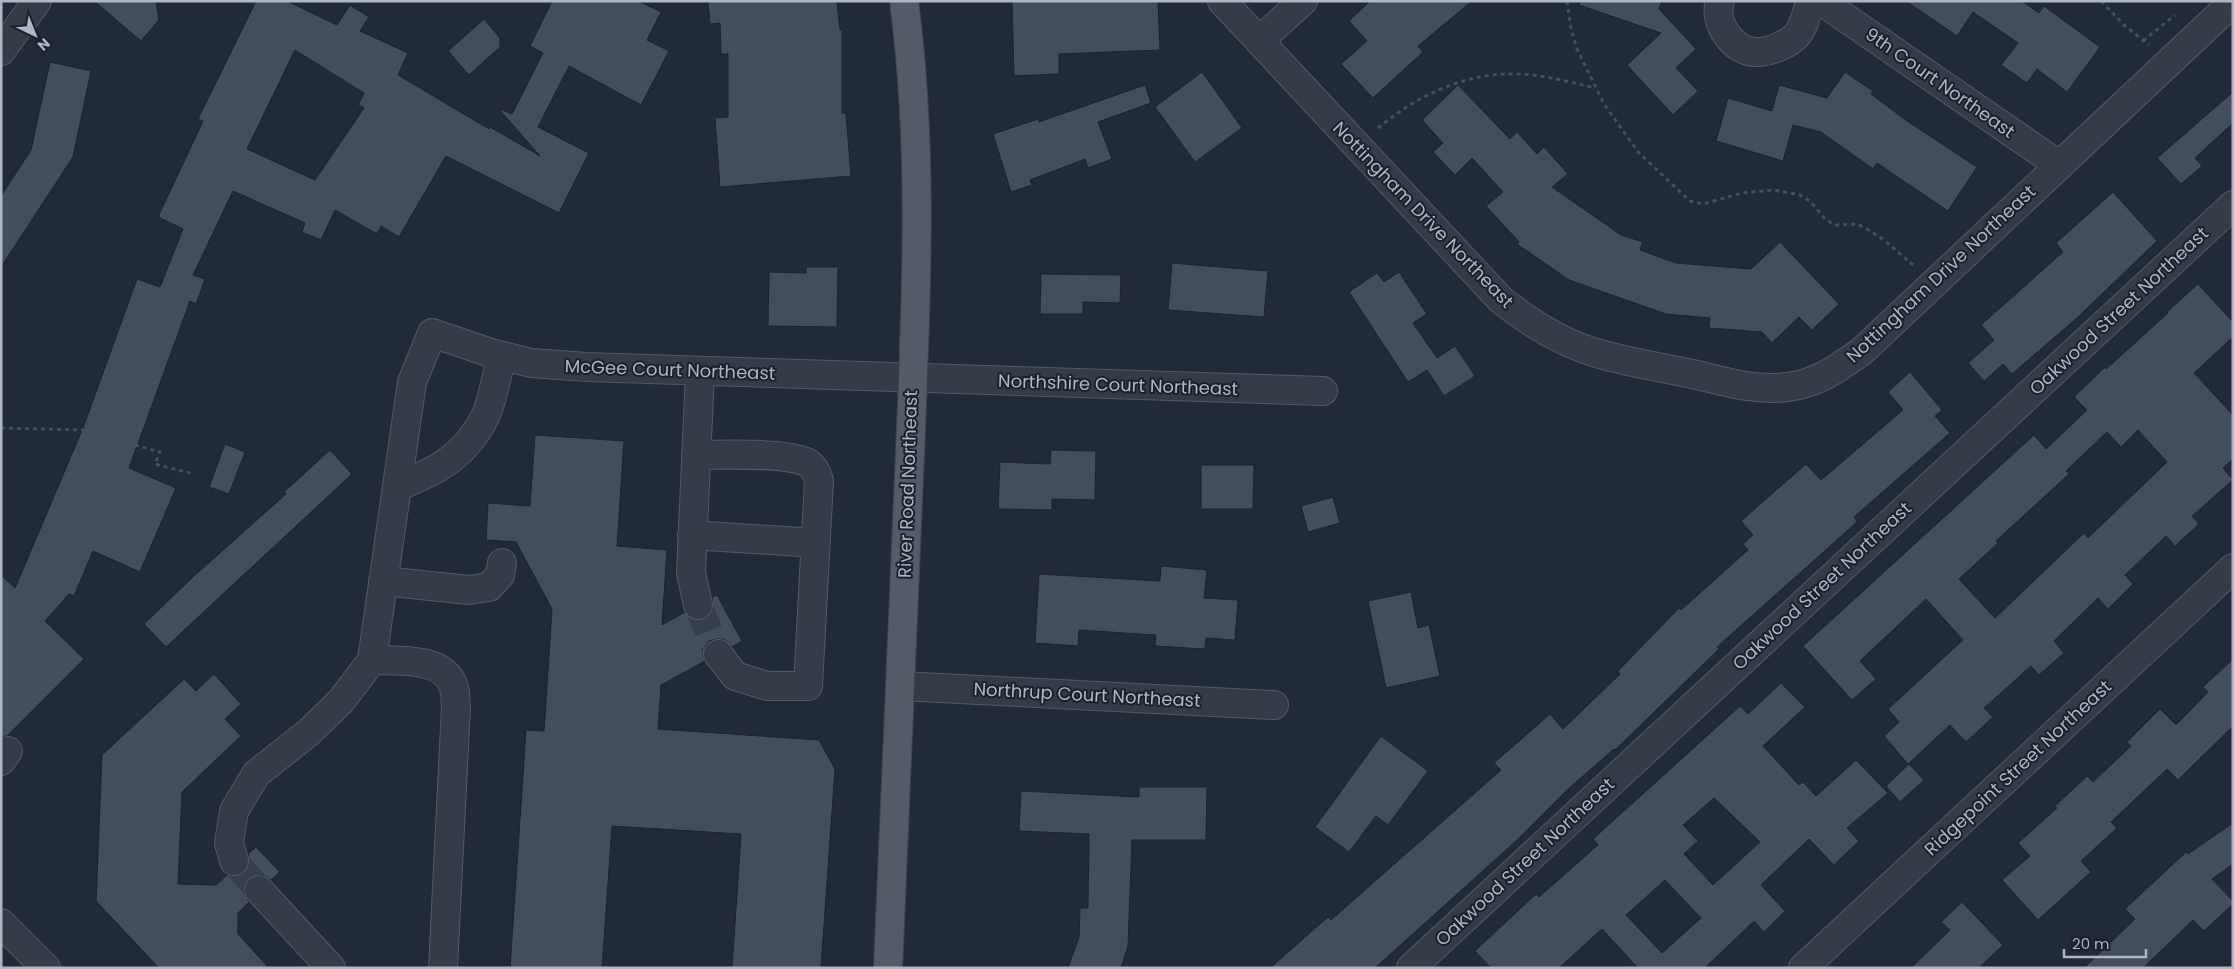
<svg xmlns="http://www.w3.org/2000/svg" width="2234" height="969" font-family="Poppins,sans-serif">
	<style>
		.building { fill: #424d5d; stroke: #1c232f; fill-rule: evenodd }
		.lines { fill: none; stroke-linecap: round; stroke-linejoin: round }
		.minor-tunnel { stroke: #363f4d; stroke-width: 28; stroke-dasharray: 28 14; stroke-linecap: butt }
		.minor-casing { stroke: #525a66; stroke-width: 30 }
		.major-casing { stroke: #3e4552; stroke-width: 30 }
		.path { stroke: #415357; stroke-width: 3; stroke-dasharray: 4 4; stroke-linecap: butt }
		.minor { stroke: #353c49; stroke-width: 28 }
		.major { stroke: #535b69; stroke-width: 28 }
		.labels { text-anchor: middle; stroke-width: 4; stroke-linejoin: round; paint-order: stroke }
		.street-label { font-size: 18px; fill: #afb7c5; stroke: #1a212d }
	</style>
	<rect width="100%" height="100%" fill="#212a38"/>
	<!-- building -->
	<path class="building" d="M 94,1 L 156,1 L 159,20 L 141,41 Z
		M 256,1 L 287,1 L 337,25 L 350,5 L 369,17 L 360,31 L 408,53 L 398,75 L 489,129 L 490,127 L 540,156 L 498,108 L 512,114 L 543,53 L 530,46 L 552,1 L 638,1 L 661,12 L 647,40 L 669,51 L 641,105 L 569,66 L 538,127 L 589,153 L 559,213 L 446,156 L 399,237 L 381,226 L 377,234 L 335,210 L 321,240 L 302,232 L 305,223 L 233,191 L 193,275 L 205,279 L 196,304 L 190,301 L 129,468 L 176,488 L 140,572 L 93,551 L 74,596 L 69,594 L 45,621 L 84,659 L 7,736 L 1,737 L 1,575 L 15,588 L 83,428 L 137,279 L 160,287 L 183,229 L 158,217 L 203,121 L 198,119 ZM 295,50 L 364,93 L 358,105 L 364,108 L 315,180 L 247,149 Z
		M 708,1 L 837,1 L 840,30 L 842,30 L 842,113 L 846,113 L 851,176 L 720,187 L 715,118 L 728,117 L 728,54 L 721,54 L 720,23 L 710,24 Z
		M 1012,1 L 1158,1 L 1160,50 L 1059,54 L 1059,74 L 1014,76 Z
		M 1370,1 L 1472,1 L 1418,46 L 1423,52 L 1373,98 L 1341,64 L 1367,41 L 1349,21 Z
		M 1580,1 L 1662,1 L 1659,9 L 1696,49 L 1676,68 L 1698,91 L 1673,115 L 1627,65 L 1661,33 L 1579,5 Z
		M 1906,1 L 2022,1 L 2039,13 L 2044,6 L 2100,47 L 2067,92 L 2037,69 L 2027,83 L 2001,65 L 2018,43 L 1973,12 L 1957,36 Z
		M 484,19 L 500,38 L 500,47 L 469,75 L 448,51 Z
		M 50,62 L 91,71 L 73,157 L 1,267 L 1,196 L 31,150 Z
		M 1202,72 L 1242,128 L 1195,162 L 1155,107 Z
		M 1845,72 L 1873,91 L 1871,94 L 1907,121 L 1977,167 L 1948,211 L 1877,163 L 1873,169 L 1821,132 L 1793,125 L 1783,161 L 1716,141 L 1728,98 L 1772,111 L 1779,85 L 1827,98 Z
		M 1145,85 L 1151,103 L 1098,122 L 1112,159 L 1088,168 L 1085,159 L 1030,180 L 1032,185 L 1011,192 L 993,134 L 1038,119 L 1039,122 Z
		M 1458,85 L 1510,139 L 1517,132 L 1537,154 L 1544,147 L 1568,174 L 1552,187 L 1621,235 L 1643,242 L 1640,250 L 1676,263 L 1751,269 L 1780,242 L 1839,304 L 1812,330 L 1799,317 L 1772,343 L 1762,332 L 1709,328 L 1710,318 L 1666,314 L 1569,280 L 1517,244 L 1519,242 L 1486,206 L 1503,192 L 1472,158 L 1455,175 L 1433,152 L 1443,143 L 1422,120 Z
		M 2233,92 L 2233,123 L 2195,158 L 2202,166 L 2181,184 L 2157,158 Z
		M 2113,192 L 2157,241 L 2077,318 L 2012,374 L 2003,364 L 1984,381 L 1968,363 L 1994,340 L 1981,325 L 2063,252 L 2056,243 Z
		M 1172,263 L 1268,271 L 1264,317 L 1168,310 Z
		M 806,267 L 838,267 L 837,327 L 768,326 L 769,272 L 806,273 Z
		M 1399,272 L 1427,314 L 1413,323 L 1437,358 L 1455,346 L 1475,376 L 1444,396 L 1427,370 L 1408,382 L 1349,292 L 1377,273 L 1384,282 Z
		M 1041,274 L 1121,275 L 1120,303 L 1083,302 L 1083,314 L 1040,314 Z
		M 2198,284 L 2233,322 L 2233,337 L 2194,373 L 2233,415 L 2233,459 L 2223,468 L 2233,480 L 2192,516 L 2199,524 L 2175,546 L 2166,536 L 2125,575 L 2133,584 L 2108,609 L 2098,598 L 2054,641 L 2064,653 L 2039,675 L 2031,666 L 1984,708 L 1993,717 L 1966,742 L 1950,725 L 1908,764 L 1884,736 L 1899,722 L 1888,709 L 1963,640 L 1926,599 L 1860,661 L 1876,679 L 1852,700 L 1803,646 L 2034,435 L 2046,449 L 2087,410 L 2074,397 L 2105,367 L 2106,369 L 2168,313 L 2167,312 ZM 2138,430 L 2167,462 L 2088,538 L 2084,533 L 1995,618 L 1959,579 L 1998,543 L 1996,541 L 2069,474 L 2066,471 L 2107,432 L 2121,447 Z
		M 1910,372 L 1942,410 L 1935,416 L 1950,433 L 1854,517 L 1857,522 L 1717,647 L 1719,649 L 1615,750 L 1614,749 L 1567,790 L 1516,841 L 1375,968 L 1270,968 L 1328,917 L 1331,920 L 1501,770 L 1494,763 L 1550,714 L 1563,729 L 1620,674 L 1618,671 L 1679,608 L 1681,610 L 1748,550 L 1743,544 L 1753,535 L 1741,521 L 1806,464 L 1821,480 L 1903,410 L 1888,392 Z
		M 535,435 L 624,441 L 617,546 L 667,550 L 662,625 L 685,612 L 694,620 L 702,620 L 708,617 L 713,609 L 712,597 L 717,595 L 742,641 L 732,647 L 723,639 L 716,639 L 709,641 L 703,649 L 703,656 L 705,661 L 661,685 L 658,729 L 819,740 L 835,769 L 821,968 L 732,968 L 741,834 L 612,826 L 602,968 L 510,968 L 526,730 L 544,731 L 552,609 L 516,542 L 486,540 L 488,503 L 530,506 Z
		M 225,444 L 245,452 L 229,494 L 209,487 Z
		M 330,450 L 352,474 L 166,647 L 144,624 L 194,576 L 286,494 L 284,492 Z
		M 1051,450 L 1096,451 L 1095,500 L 1052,499 L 1052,510 L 998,509 L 1000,462 L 1050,464 Z
		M 1201,465 L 1254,465 L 1253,509 L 1201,509 Z
		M 1333,497 L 1340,523 L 1308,532 L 1301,506 Z
		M 1161,566 L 1207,570 L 1204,598 L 1238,600 L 1235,640 L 1206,638 L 1205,649 L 1155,646 L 1156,635 L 1079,630 L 1078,646 L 1035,643 L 1039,574 L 1160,581 Z
		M 1411,592 L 1418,628 L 1429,625 L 1440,676 L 1386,688 L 1368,601 Z
		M 2233,659 L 2233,726 L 2178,780 L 2167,769 L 2111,822 L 2117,828 L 2081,861 L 2091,872 L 2038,920 L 2002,880 L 2030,856 L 2018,843 L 2057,808 L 2055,806 L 2087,776 L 2093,782 L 2131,746 L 2127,742 L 2160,709 L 2176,725 L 2208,692 L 2203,687 Z
		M 214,674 L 241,704 L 225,719 L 241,736 L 182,792 L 178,884 L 216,885 L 227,875 L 239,876 L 245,872 L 249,864 L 248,854 L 256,847 L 280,872 L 271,880 L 263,875 L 255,875 L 248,879 L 244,885 L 244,893 L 249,902 L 238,913 L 238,934 L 269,968 L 159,968 L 96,901 L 102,755 L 184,679 L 196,691 Z
		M 1781,683 L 1805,707 L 1763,746 L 1799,785 L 1803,782 L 1816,796 L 1856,760 L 1888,793 L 1847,828 L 1859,841 L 1834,865 L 1809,839 L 1761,885 L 1785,911 L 1764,932 L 1754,921 L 1705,968 L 1638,968 L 1602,929 L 1559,968 L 1491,968 L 1475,951 L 1536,894 L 1539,897 L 1598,845 L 1593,839 L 1740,706 L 1748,714 ZM 1714,798 L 1760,842 L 1713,885 L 1684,854 L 1698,841 L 1683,825 ZM 1665,880 L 1701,918 L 1662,953 L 1626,915 Z
		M 1381,736 L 1428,771 L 1388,825 L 1376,816 L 1349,852 L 1315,827 Z
		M 1909,764 L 1924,780 L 1900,802 L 1886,786 Z
		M 1139,787 L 1207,787 L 1206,840 L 1132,840 L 1128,946 L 1121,968 L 1068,968 L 1079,937 L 1080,908 L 1088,908 L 1089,834 L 1019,831 L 1021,791 L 1139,797 Z
		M 2233,823 L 2233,864 L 2212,879 L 2233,901 L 2233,904 L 2204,931 L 2193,920 L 2143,968 L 2084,968 L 2135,919 L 2125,909 L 2186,852 L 2188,854 Z
		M 1962,902 L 2003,945 L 1979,968 L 1911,968 L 1950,930 L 1941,922 Z"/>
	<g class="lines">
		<!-- minor-tunnel -->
		<path class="minor-tunnel" d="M 698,605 L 718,654
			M 234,861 L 259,890"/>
		<!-- minor casing -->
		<g class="minor-casing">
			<path id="minor" d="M 1222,1 L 1501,300 C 1530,323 1563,344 1600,354 C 1632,363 1665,368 1697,375 C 1726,382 1756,391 1787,387 C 1816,384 1837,369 1861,352 L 2233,2
				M 1720,1 C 1713,22 1732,51 1755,52 C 1768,53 1786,45 1795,37 C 1804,28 1807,13 1810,1
				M 1821,1 L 2059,165
				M 1259,41 L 1303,1
				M 1,51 L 37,1
				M 696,455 C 723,455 784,452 806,462 C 814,466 817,473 819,481 L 808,686 L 767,686 L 735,676 L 718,654
				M 397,487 C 436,471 463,458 484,419 C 492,404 497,373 502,356
				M 692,535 L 815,543
				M 383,581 L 469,590 L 489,587 L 500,575 L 502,563
				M 698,605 L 691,573 L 700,372
				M 372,660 C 397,661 445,656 454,688 C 456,693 455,701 456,707 L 443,968
				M 901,686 L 1274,705
				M 1,761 L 8,751
				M 234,861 L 229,843 L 234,811 L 256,774 L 308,733 L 341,701 L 372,660 L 412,382 L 432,333 L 491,353 L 531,363 L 587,367 L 1323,391
				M 259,890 L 331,968
				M 1,923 L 46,968
				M 1411,968 L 2233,205
				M 1803,968 L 2233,568"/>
		</g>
		<!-- major casing -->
		<g class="major-casing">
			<path id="major" d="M 888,968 C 896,796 903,624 910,453 C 916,303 924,151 904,1"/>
		</g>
		<!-- path -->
		<path class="path" d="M 1567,1 L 1571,29 L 1577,49 L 1604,104 L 1639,153 L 1690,201 L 1703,204 L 1742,193 L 1774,190 L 1800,195 L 1810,201 L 1826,220 L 1836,225 L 1857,224 L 1867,229 L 1884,240 L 1913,265
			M 2101,1 L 2124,25 L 2149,45
			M 2143,41 L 2175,15
			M 1378,128 C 1414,98 1460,75 1507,74 C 1537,73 1566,81 1595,88
			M 1,428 L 83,430 L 160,452 L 155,464 L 194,474"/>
		<!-- minor -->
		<use href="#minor" class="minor"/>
		<!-- major -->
		<use href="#major" class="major"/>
	</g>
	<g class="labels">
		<!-- street labels -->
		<g class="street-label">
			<text transform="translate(1940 83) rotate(35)" y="6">9th Court Northeast</text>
			<text transform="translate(1423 215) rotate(46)" y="6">Nottingham Drive Northeast</text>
			<text transform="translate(1941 274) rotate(-43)" y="6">Nottingham Drive Northeast</text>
			<text transform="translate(2119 311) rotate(-43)" y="6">Oakwood Street Northeast</text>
			<text transform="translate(670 370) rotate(2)" y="6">McGee Court Northeast</text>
			<text transform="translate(1118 385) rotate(2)" y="6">Northshire Court Northeast</text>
			<text transform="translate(908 484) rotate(-88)" y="6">River Road Northeast</text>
			<text transform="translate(1822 586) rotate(-43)" y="6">Oakwood Street Northeast</text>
			<text transform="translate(1087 695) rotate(3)" y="6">Northrup Court Northeast</text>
			<text transform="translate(2018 768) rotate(-43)" y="6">Ridgepoint Street Northeast</text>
			<text transform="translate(1525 862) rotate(-43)" y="6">Oakwood Street Northeast</text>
		</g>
	</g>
	<!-- border -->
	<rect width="2234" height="969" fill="none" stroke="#afb7c5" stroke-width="5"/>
	<!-- north arrow -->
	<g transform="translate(35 35) rotate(137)" stroke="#1a212d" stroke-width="4" paint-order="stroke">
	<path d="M0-4L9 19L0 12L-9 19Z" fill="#afb7c5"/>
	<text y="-8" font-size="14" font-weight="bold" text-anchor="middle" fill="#afb7c5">N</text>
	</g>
	<!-- scale -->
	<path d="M2064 949v8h82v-8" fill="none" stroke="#afb7c5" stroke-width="2.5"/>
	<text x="2072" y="949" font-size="15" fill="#afb7c5" stroke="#1a212d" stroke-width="4" paint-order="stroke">20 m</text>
</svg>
